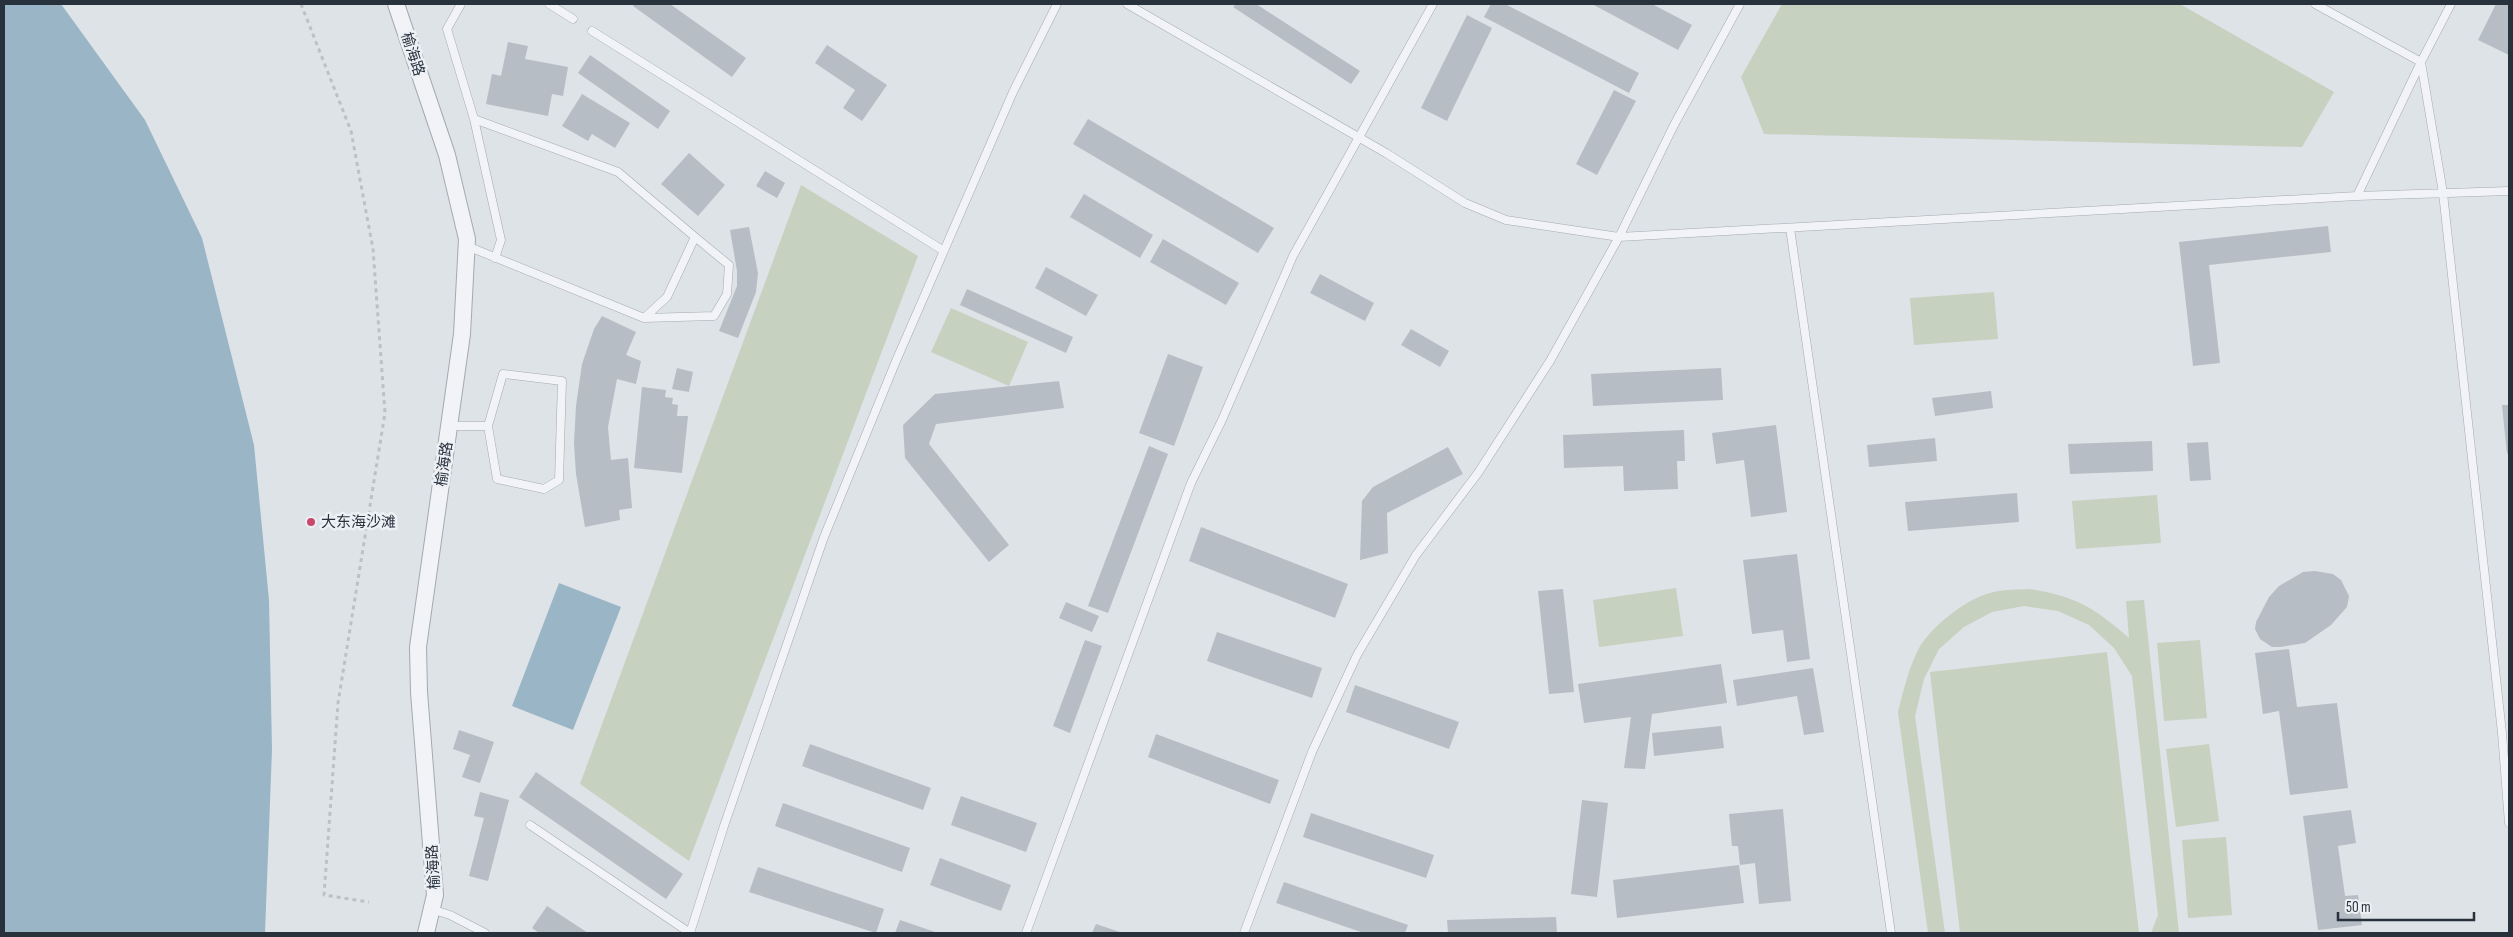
<svg xmlns="http://www.w3.org/2000/svg" width="2513" height="937" font-family="'Sofia Sans Condensed','Noto Sans SC',sans-serif">
	<style>
		.green { fill: #c6d1c0 }
		.water { fill: #9ab5c6 }
		.building { fill: #b6bdc4 }
		.lines { fill: none; stroke-linecap: round; stroke-linejoin: round }
		.service-casing { stroke: #a4aab1; stroke-width: 9 }
		.minor-casing { stroke: #a4aab1; stroke-width: 18 }
		.path { stroke: #bdc1c6; stroke-width: 3; stroke-dasharray: 4 4; stroke-linecap: butt }
		.service { stroke: #f1f3f6; stroke-width: 8 }
		.minor { stroke: #f1f3f6; stroke-width: 16 }
		.poi-dot { fill: #c9476a; stroke: #edf1f5; stroke-width: 2 }
		.labels { text-anchor: middle; stroke-width: 5; stroke-linejoin: round; paint-order: stroke }
		.street-label { font-size: 15px; fill: #28323d; stroke: #edf1f5 }
		.poi-label { font-size: 15px; fill: #28323d; stroke: #edf1f5; text-anchor: start }
	</style>
	<rect width="100%" height="100%" fill="#dee3e7"/>
	<!-- green -->
	<path class="green" d="M 1782,4 L 2180,4 L 2334,92 L 2302,147 L 1764,134 L 1741,77 Z
		M 801,185 L 918,256 L 689,861 L 580,784 Z
		M 1994,292 L 1998,339 L 1914,345 L 1910,298 Z
		M 951,308 L 1028,342 L 1009,386 L 931,352 Z
		M 2157,495 L 2161,543 L 2076,549 L 2072,501 Z
		M 1676,588 L 1683,636 L 1599,647 L 1593,600 Z
		M 2029,589 C 2075,596 2094,607 2129,638 L 2126,601 L 2144,600 L 2179,933 L 2151,933 L 2158,915 L 2132,676 L 2114,648 L 2089,625 L 2058,611 L 2024,606 L 1992,612 L 1964,627 L 1939,649 L 1924,679 L 1915,716 L 1945,933 L 1928,933 L 1898,712 C 1903,692 1908,671 1917,652 C 1928,628 1968,597 1994,592 C 2005,589 2018,590 2029,589 Z
		M 2200,640 L 2207,718 L 2164,721 L 2157,643 Z
		M 2107,652 L 2139,933 L 1960,933 L 1930,672 Z
		M 2209,744 L 2219,821 L 2176,827 L 2166,749 Z
		M 2226,837 L 2232,915 L 2188,918 L 2182,840 Z"/>
	<!-- water -->
	<path class="water" d="M 4,4 L 61,4 L 145,120 L 202,238 L 254,445 L 269,600 L 272,750 L 265,933 L 4,933 Z
		M 559,583 L 621,607 L 573,730 L 512,706 Z"/>
	<!-- building -->
	<path class="building" d="M 634,4 L 670,4 L 746,58 L 732,77 L 633,6 Z
		M 1236,4 L 1256,4 L 1360,71 L 1351,84 L 1233,7 Z
		M 1491,4 L 1505,4 L 1639,73 L 1629,93 L 1484,17 Z
		M 1592,4 L 1652,4 L 1692,25 L 1678,50 Z
		M 2496,4 L 2509,4 L 2509,55 L 2478,40 Z
		M 1467,15 L 1492,28 L 1447,121 L 1421,108 Z
		M 508,42 L 528,46 L 525,59 L 568,67 L 563,96 L 552,94 L 548,116 L 486,104 L 492,74 L 501,76 Z
		M 827,45 L 887,85 L 862,121 L 843,108 L 855,90 L 815,63 Z
		M 590,55 L 670,111 L 658,129 L 578,73 Z
		M 1614,90 L 1636,101 L 1597,175 L 1576,164 Z
		M 582,94 L 630,123 L 615,148 L 592,134 L 588,141 L 562,126 Z
		M 1088,119 L 1274,228 L 1258,253 L 1073,144 Z
		M 689,153 L 725,185 L 698,216 L 661,184 Z
		M 765,171 L 785,183 L 777,198 L 756,186 Z
		M 1084,194 L 1153,235 L 1140,258 L 1070,217 Z
		M 2328,226 L 2331,252 L 2209,265 L 2220,363 L 2193,366 L 2179,242 Z
		M 749,227 L 758,273 L 756,292 L 738,338 L 719,331 L 737,286 L 737,271 L 730,230 Z
		M 1163,239 L 1239,283 L 1226,305 L 1150,262 Z
		M 1046,267 L 1098,295 L 1086,316 L 1035,288 Z
		M 1320,274 L 1374,303 L 1365,321 L 1310,293 Z
		M 967,289 L 1073,337 L 1066,353 L 960,305 Z
		M 602,316 L 636,332 L 626,355 L 641,361 L 636,384 L 617,379 L 608,427 L 611,460 L 628,458 L 632,508 L 619,510 L 620,520 L 585,527 L 576,474 L 574,443 L 576,406 L 582,364 L 594,329 Z
		M 1411,329 L 1449,351 L 1440,367 L 1401,345 Z
		M 1168,354 L 1203,367 L 1174,446 L 1139,433 Z
		M 677,368 L 693,372 L 689,392 L 672,389 Z
		M 1721,368 L 1723,400 L 1593,406 L 1591,374 Z
		M 1059,381 L 1064,408 L 936,424 L 929,444 L 1009,545 L 989,562 L 905,458 L 903,425 L 935,394 Z
		M 642,387 L 666,390 L 665,397 L 673,398 L 672,404 L 678,405 L 677,416 L 688,416 L 682,473 L 634,468 Z
		M 1991,391 L 1993,408 L 1935,416 L 1932,398 Z
		M 2502,405 L 2509,405 L 2509,453 L 2507,454 Z
		M 1776,425 L 1787,512 L 1751,517 L 1744,460 L 1716,464 L 1712,433 Z
		M 1684,430 L 1685,461 L 1677,461 L 1678,489 L 1624,491 L 1623,466 L 1564,468 L 1563,435 Z
		M 1935,438 L 1937,461 L 1869,467 L 1867,445 Z
		M 2152,441 L 2153,471 L 2070,474 L 2068,444 Z
		M 2208,442 L 2211,480 L 2190,481 L 2187,443 Z
		M 1149,446 L 1168,454 L 1108,613 L 1088,606 Z
		M 1448,447 L 1463,474 L 1387,513 L 1388,553 L 1360,560 L 1362,501 L 1373,487 Z
		M 2017,493 L 2019,522 L 1908,531 L 1905,502 Z
		M 1201,527 L 1348,584 L 1335,618 L 1189,561 Z
		M 1797,554 L 1810,659 L 1787,662 L 1783,630 L 1752,634 L 1743,560 Z
		M 2315,571 L 2333,574 L 2341,580 L 2349,596 L 2347,607 L 2331,625 L 2305,643 L 2280,647 L 2272,647 L 2260,639 L 2255,629 L 2256,622 L 2269,597 L 2279,586 L 2303,572 Z
		M 1563,589 L 1574,692 L 1549,694 L 1538,591 Z
		M 1066,602 L 1099,616 L 1092,632 L 1059,618 Z
		M 1217,632 L 1322,668 L 1312,698 L 1207,661 Z
		M 1085,640 L 1102,646 L 1070,733 L 1053,726 Z
		M 2289,649 L 2297,707 L 2337,703 L 2348,788 L 2290,795 L 2279,711 L 2263,714 L 2255,653 Z
		M 1721,664 L 1727,703 L 1652,714 L 1645,769 L 1624,768 L 1631,717 L 1584,723 L 1578,684 Z
		M 1813,668 L 1824,732 L 1804,735 L 1797,696 L 1737,706 L 1733,680 Z
		M 1355,685 L 1459,722 L 1449,749 L 1346,712 Z
		M 1721,726 L 1724,748 L 1654,756 L 1652,733 Z
		M 459,730 L 494,742 L 480,783 L 462,777 L 470,755 L 453,749 Z
		M 1156,734 L 1279,780 L 1270,804 L 1148,757 Z
		M 810,744 L 931,788 L 923,810 L 802,766 Z
		M 536,772 L 683,874 L 666,899 L 519,797 Z
		M 480,792 L 509,800 L 488,881 L 469,876 L 484,818 L 474,816 Z
		M 961,796 L 1037,823 L 1026,852 L 951,825 Z
		M 1582,800 L 1608,803 L 1597,897 L 1571,894 Z
		M 783,803 L 910,848 L 902,872 L 775,826 Z
		M 1783,809 L 1791,901 L 1759,904 L 1755,863 L 1740,865 L 1738,846 L 1732,846 L 1729,814 Z
		M 2351,810 L 2356,843 L 2338,846 L 2345,896 L 2358,895 L 2362,925 L 2318,930 L 2303,816 Z
		M 1311,813 L 1434,855 L 1426,878 L 1303,837 Z
		M 940,858 L 1011,885 L 1001,911 L 930,885 Z
		M 1739,865 L 1744,903 L 1617,918 L 1613,880 Z
		M 758,867 L 884,909 L 876,933 L 749,892 Z
		M 1284,882 L 1408,925 L 1405,933 L 1364,933 L 1276,903 Z
		M 547,906 L 588,933 L 539,933 L 532,928 Z
		M 1556,917 L 1557,933 L 1448,933 L 1447,920 Z
		M 900,920 L 938,933 L 895,933 Z
		M 1096,924 L 1123,933 L 1092,933 Z"/>
	<g class="lines">
		<!-- service casing -->
		<g class="service-casing">
			<path id="service" d="M 461,4 L 447,29 L 474,119 L 501,240 L 495,258
				M 549,4 L 573,19
				M 1127,4 L 1386,153 L 1465,203 L 1506,220 L 1619,237 L 1674,125 L 1740,4
				M 2315,4 L 2421,62 L 2443,193 L 2502,733 L 2509,823
				M 592,31 L 944,251
				M 2357,196 L 2509,191
				M 1790,228 L 1891,933
				M 467,246 L 644,318 L 667,297 L 695,237 L 618,172 L 474,119
				M 644,318 L 714,316 L 727,294 L 729,265 L 695,237
				M 450,426 L 488,426 L 497,479 L 544,489 L 559,480 L 562,381 L 503,374 L 488,426
				M 530,825 L 690,933
				M 431,909 L 450,915 L 485,933
				M 690,933 L 724,826 L 824,537 L 896,361 L 1013,92 L 1057,4
				M 1026,933 L 1191,483 L 1222,420 L 1293,256 L 1433,4
				M 1244,933 L 1312,752 L 1357,655 L 1416,555 L 1478,473 L 1550,361 L 1619,237 L 2357,196 L 2421,62 L 2451,4"/>
		</g>
		<!-- minor casing -->
		<g class="minor-casing">
			<path id="minor" d="M 396,4 L 447,155 L 467,239 L 462,334 L 418,647 L 419,692 L 435,895 L 426,933"/>
		</g>
		<!-- path -->
		<path class="path" d="M 301,4 L 351,131 L 373,249 L 385,413 L 338,703 L 324,895 L 369,902"/>
		<!-- service -->
		<use href="#service" class="service"/>
		<!-- minor -->
		<use href="#minor" class="minor"/>
	</g>
	<!-- markers -->
	<circle class="poi-dot" cx="311" cy="522" r="5"/>
	<g class="labels">
		<!-- street labels -->
		<g class="street-label">
			<text transform="translate(413 54) rotate(72)" y="5">榆海路</text>
			<text transform="translate(444 464) rotate(-82)" y="5">榆海路</text>
			<text transform="translate(433 867) rotate(-93)" y="5">榆海路</text>
		</g>
		<!-- poi labels -->
		<g class="poi-label">
			<text x="321" y="527">大东海沙滩</text>
		</g>
	</g>
	<!-- border -->
	<rect width="2513" height="937" fill="none" stroke="#28323d" stroke-width="10"/>
	<!-- scale -->
	<path d="M2338 912v8h136v-8" fill="none" stroke="#28323d" stroke-width="2.5"/>
	<text x="2346" y="912" font-size="15" fill="#28323d" stroke="#edf1f5" stroke-width="4" paint-order="stroke">50 m</text>
</svg>
